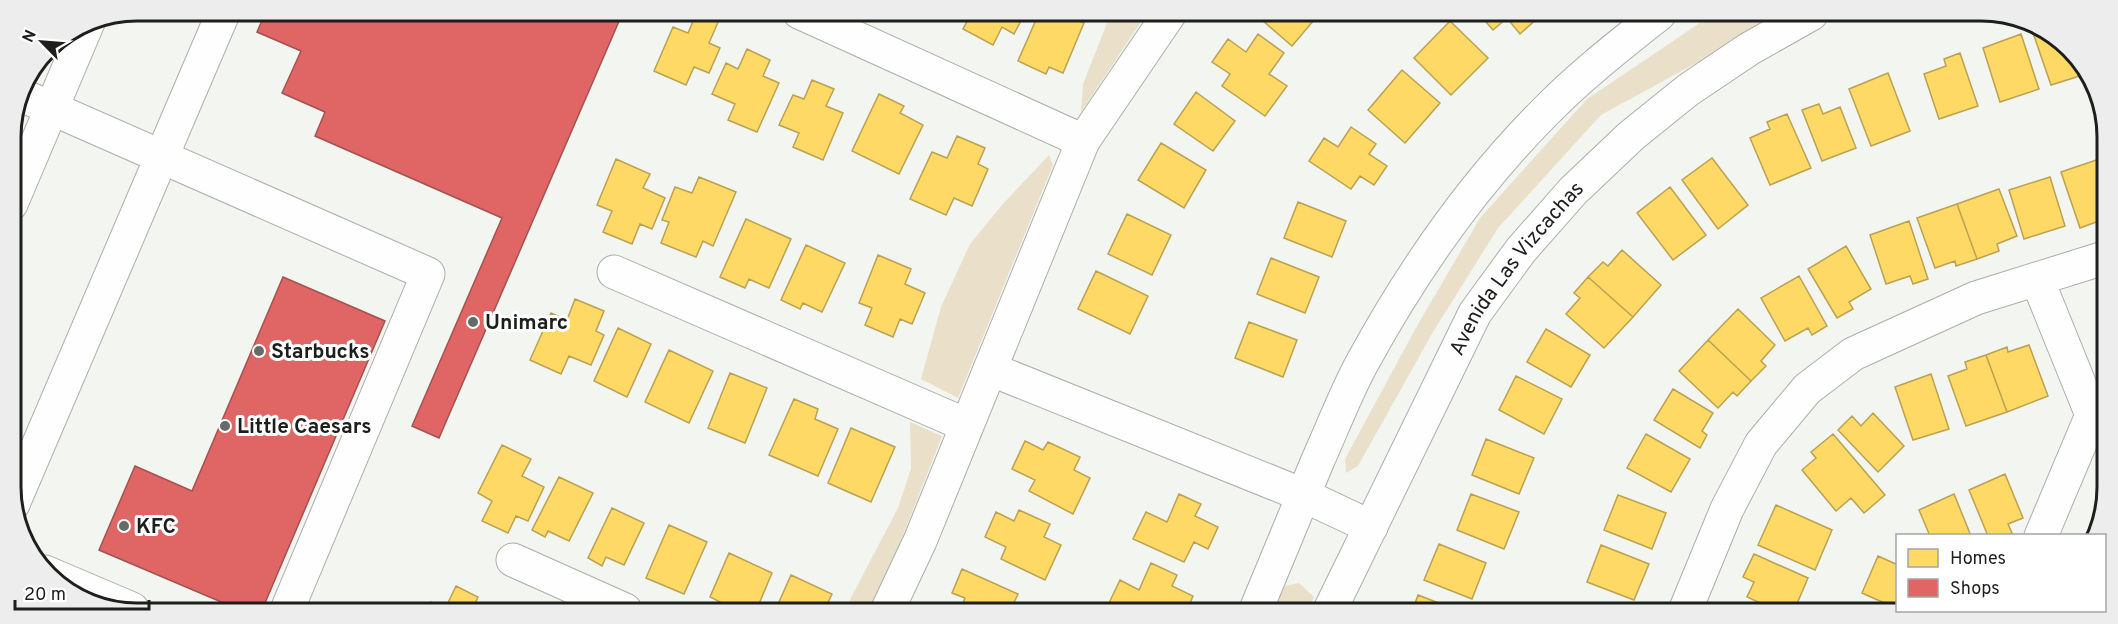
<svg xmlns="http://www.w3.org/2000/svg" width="2118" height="624" font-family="Overpass,sans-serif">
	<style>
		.green { fill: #eae0ca }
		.homes { fill: #ffd966; stroke: #bba150; stroke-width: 1.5 }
		.shops { fill: #e06666; stroke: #a55150; stroke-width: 1.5 }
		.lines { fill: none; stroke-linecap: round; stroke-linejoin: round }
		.minor-casing { stroke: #abaea9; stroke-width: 35 }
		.minor { stroke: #fdfefd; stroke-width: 33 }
		.poi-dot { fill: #676a66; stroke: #fff; stroke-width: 2 }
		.labels { text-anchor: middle; stroke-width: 6; stroke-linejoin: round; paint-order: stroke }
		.street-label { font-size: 21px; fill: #1c1f1b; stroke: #fff }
		.poi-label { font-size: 21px; font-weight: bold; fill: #1c1f1b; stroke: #fff; text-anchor: start }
		.rim { fill: none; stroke: #1c1f1b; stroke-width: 3 }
	</style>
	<rect width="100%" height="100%" fill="#f2f5f0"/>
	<!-- green -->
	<path class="green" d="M 1111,13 L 1147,13 L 1081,112 L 1083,84 Z
		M 1713,14 L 1786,14 L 1601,115 L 1498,228 L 1433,332 L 1358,466 L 1346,473 L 1345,459 L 1417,326 L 1480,218 L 1587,99 Z
		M 1049,155 L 1053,165 L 958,398 L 921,379 L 941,307 L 970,244 L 1002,205 Z
		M 910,422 L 942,436 L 898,548 L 870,611 L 844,611 L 898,508 L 911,469 Z
		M 1299,583 L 1314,597 L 1307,612 L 1273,612 L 1285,586 Z"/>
	<!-- homes -->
	<path class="homes" d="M 697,12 L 719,20 L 709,43 L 720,48 L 709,73 L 694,67 L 686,85 L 654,71 L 673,27 L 688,33 Z
		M 972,12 L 1025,13 L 1014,34 L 1002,27 L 993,45 L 963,29 Z
		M 1039,13 L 1061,13 L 1084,23 L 1063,73 L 1049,67 L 1046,74 L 1018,61 Z
		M 1257,13 L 1320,13 L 1292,46 L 1255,14 Z
		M 1479,14 L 1540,14 L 1541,15 L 1520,34 L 1507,18 L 1493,30 Z
		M 1450,21 L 1488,58 L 1451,95 L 1414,58 Z
		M 2036,29 L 2076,53 L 2086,74 L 2051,85 L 2032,30 Z
		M 1258,34 L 1284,53 L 1269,74 L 1287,86 L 1265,116 L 1222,86 L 1230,74 L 1212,62 L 1228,39 L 1246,52 Z
		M 2021,34 L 2039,89 L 2000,102 L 1983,48 Z
		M 747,49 L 770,60 L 763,76 L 779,83 L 757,132 L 728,120 L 735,104 L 712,94 L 726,63 L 738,69 Z
		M 1960,53 L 1978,106 L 1939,119 L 1924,74 L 1946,66 L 1944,59 Z
		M 1402,70 L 1440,103 L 1405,143 L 1368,110 Z
		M 1888,73 L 1910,131 L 1871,146 L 1849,89 Z
		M 812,80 L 834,89 L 826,106 L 843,113 L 823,160 L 793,147 L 799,133 L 779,125 L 793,95 L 804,99 Z
		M 1196,92 L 1235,121 L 1213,151 L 1174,124 Z
		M 879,94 L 904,106 L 900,113 L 923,125 L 899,174 L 852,151 Z
		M 1819,104 L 1823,114 L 1840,107 L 1856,148 L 1822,161 L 1802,110 Z
		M 1787,114 L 1811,168 L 1770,185 L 1750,138 L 1770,129 L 1767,122 Z
		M 1351,127 L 1376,144 L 1369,154 L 1387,166 L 1374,185 L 1360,176 L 1351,189 L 1309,161 L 1324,138 L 1338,147 Z
		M 957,136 L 985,148 L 978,164 L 988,169 L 972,206 L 954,198 L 946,215 L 910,199 L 932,152 L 947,158 Z
		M 1161,143 L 1206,170 L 1184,208 L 1138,180 Z
		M 2105,157 L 2105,213 L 2097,216 L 2099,221 L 2080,228 L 2061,172 Z
		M 1712,158 L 1748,205 L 1718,229 L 1682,180 Z
		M 616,159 L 650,174 L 643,188 L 665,198 L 652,229 L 640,224 L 632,244 L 603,232 L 612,211 L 597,205 Z
		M 699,177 L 736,192 L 713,246 L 703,241 L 696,257 L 661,243 L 669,222 L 662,220 L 675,187 L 692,193 Z
		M 2050,177 L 2065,226 L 2024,239 L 2009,190 Z
		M 1670,187 L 1706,235 L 1673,260 L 1637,213 Z
		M 1999,189 L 2017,236 L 1997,244 L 1999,251 L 1977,259 L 1957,204 Z
		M 1298,202 L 1346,221 L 1332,257 L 1284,238 Z
		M 1957,204 L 1977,259 L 1956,266 L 1955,261 L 1935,268 L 1917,218 Z
		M 1127,214 L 1171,235 L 1152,275 L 1108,254 Z
		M 746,219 L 791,239 L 769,288 L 749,279 L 745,288 L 720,277 Z
		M 1909,221 L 1928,279 L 1913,284 L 1910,276 L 1886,284 L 1870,235 Z
		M 806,245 L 845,263 L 822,312 L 803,303 L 800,309 L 781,300 Z
		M 1846,246 L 1871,289 L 1849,302 L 1853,309 L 1837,318 L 1808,269 Z
		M 1622,250 L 1661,285 L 1633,317 L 1588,277 L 1603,262 L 1608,266 Z
		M 878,255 L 911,269 L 905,284 L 925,293 L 912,324 L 900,319 L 893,337 L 865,325 L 872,308 L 859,303 Z
		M 1271,258 L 1319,277 L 1305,313 L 1257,294 Z
		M 1096,271 L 1148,296 L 1130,334 L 1078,309 Z
		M 1799,276 L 1827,326 L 1812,335 L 1808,328 L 1785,341 L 1761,298 Z
		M 1588,277 L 1633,317 L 1604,348 L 1566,314 L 1580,298 L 1574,293 Z
		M 575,299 L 604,311 L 596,331 L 604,335 L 591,365 L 569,356 L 561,374 L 530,360 L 551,313 L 567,320 Z
		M 1738,309 L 1775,345 L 1761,361 L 1766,366 L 1751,381 L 1708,340 Z
		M 1249,322 L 1297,340 L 1283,377 L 1235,358 Z
		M 618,328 L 651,344 L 627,397 L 594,381 Z
		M 1546,329 L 1590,355 L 1571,387 L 1527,362 Z
		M 1708,340 L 1751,381 L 1737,396 L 1733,392 L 1718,408 L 1679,371 Z
		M 2029,345 L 2048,396 L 2007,412 L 1986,355 L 2007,347 L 2008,352 Z
		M 669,350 L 713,371 L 689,423 L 645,402 Z
		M 1986,355 L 2007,412 L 1966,426 L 1948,376 L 1967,369 L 1965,362 Z
		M 730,373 L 767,388 L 745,443 L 708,428 Z
		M 1931,374 L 1949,429 L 1913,440 L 1895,387 Z
		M 1516,376 L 1562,399 L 1544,434 L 1499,410 Z
		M 1673,389 L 1713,413 L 1702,431 L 1707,435 L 1700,448 L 1654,420 Z
		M 794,399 L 818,409 L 815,419 L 838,429 L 818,476 L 769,455 Z
		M 1873,413 L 1904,446 L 1878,472 L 1838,430 L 1852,416 L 1861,426 Z
		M 851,428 L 895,447 L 871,502 L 828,483 Z
		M 1646,434 L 1690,459 L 1671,492 L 1627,468 Z
		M 1833,434 L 1885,495 L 1864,513 L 1851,498 L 1836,511 L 1802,470 L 1816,458 L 1811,452 Z
		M 1486,439 L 1534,458 L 1519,494 L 1472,475 Z
		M 1025,441 L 1043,450 L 1048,442 L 1080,457 L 1074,470 L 1090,478 L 1073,514 L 1029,491 L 1035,480 L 1012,469 Z
		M 502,445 L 531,459 L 522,476 L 544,487 L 528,521 L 516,516 L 508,533 L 482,521 L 492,501 L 478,493 Z
		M 2005,474 L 2023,518 L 2008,524 L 2012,533 L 2006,536 L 1988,536 L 1969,490 Z
		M 559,477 L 593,493 L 569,541 L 548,531 L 545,537 L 532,530 Z
		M 1179,494 L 1201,504 L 1195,516 L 1218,527 L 1208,549 L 1194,542 L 1184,562 L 1133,539 L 1146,512 L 1167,522 Z
		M 1471,494 L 1519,512 L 1504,549 L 1457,530 Z
		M 1954,494 L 1971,536 L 1930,536 L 1919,510 Z
		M 1618,495 L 1666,513 L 1652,549 L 1604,530 Z
		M 1776,505 L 1832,530 L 1815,570 L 1758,545 Z
		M 612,508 L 644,523 L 624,565 L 606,557 L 602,566 L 588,558 Z
		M 1019,510 L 1050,524 L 1044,537 L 1061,545 L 1045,580 L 1001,559 L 1006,547 L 985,537 L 996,512 L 1014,521 Z
		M 669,525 L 707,542 L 684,594 L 646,578 Z
		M 1439,544 L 1486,563 L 1472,599 L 1424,580 Z
		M 1601,545 L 1649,564 L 1634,600 L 1587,582 Z
		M 729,553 L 772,573 L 756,611 L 738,611 L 710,597 Z
		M 1754,554 L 1808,578 L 1793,613 L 1782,613 L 1747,597 L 1754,582 L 1743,577 Z
		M 1878,556 L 1898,565 L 1898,609 L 1862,593 Z
		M 1151,563 L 1177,575 L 1172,586 L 1193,596 L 1186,612 L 1122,611 L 1108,605 L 1120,580 L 1139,590 Z
		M 962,569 L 1018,594 L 1010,611 L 960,611 L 965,598 L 952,593 Z
		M 791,575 L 832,594 L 824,611 L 775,611 Z
		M 456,586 L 478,597 L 472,610 L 427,610 L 431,602 L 445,609 Z
		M 1418,595 L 1462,612 L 1412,612 Z
		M 1574,604 L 1595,612 L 1571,612 Z
		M 1858,604 L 1879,613 L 1854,613 Z"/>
	<!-- shops -->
	<path class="shops" d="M 266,11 L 623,12 L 439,438 L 412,426 L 502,218 L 315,136 L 325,112 L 282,93 L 301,51 L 257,32 Z
		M 283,277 L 385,321 L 262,610 L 240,610 L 99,550 L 135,466 L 192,491 Z"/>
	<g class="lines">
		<!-- minor casing -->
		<g class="minor-casing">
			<g id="minor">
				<path d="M 799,12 L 1083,141"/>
				<path d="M 19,94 L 428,274 L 287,610"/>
				<path d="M 11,204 L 89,20"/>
				<path d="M 614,272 L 966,425"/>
				<path d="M 2037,279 L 2092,415 L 2041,536"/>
				<path d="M 990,369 L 1303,495 L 1371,527"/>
				<path d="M 13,504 L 224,11"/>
				<path d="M 513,560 L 625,610"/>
				<path d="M 45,572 L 132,609"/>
				<path d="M 887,611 L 920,541 L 1083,141 L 1170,13"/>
				<path d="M 1255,612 C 1276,561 1297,511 1318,460 C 1332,429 1345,395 1361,365 C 1411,273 1471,186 1545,112 C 1580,76 1620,45 1659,14"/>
				<path id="s1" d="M 1329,612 L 1475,313 L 1521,250 L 1573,191 L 1631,136 L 1688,90 L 1749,49 L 1811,14"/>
				<path d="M 1687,613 L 1685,611 L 1727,509 L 1761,444 L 1807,389 L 1853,354 L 1976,298 L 2104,258"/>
				<path d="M 1954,613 L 1955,610"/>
			</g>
		</g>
		<!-- minor -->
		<use href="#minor" class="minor"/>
	</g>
	<!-- markers -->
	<g class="poi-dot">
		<circle cx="473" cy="322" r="6"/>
		<circle cx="259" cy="351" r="6"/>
		<circle cx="225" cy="426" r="6"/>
		<circle cx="124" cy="526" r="6"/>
	</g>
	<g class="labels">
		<!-- street labels -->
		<g class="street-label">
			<text dy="7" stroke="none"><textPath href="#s1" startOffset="393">Avenida Las Vizcachas</textPath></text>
		</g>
		<!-- poi labels -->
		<g class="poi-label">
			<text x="485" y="329">Unimarc</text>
			<text x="271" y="358">Starbucks</text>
			<text x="237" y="433">Little Caesars</text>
			<text x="136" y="533">KFC</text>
		</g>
	</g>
	<!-- crop -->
	<path d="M0 0H2118V624H0ZM137 21H1981A116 116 0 0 1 2097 137V487A116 116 0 0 1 1981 603H137A116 116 0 0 1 21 487V137A116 116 0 0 1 137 21Z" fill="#ededed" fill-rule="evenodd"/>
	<path class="rim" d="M137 21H1981A116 116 0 0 1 2097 137V487A116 116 0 0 1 1981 603H137A116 116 0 0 1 21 487V137A116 116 0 0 1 137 21Z"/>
	<!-- legend -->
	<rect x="1896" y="534" width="210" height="78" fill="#ffffff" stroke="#a4a5a4" stroke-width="1.5"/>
	<rect x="1908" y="549" width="30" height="18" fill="#ffd966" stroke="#a4a5a4" stroke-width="1.5"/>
	<text x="1950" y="564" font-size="18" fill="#1c1f1b">Homes</text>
	<rect x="1908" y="579" width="30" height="18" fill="#e06666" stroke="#a4a5a4" stroke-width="1.5"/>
	<text x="1950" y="594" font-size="18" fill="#1c1f1b">Shops</text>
	<!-- north arrow -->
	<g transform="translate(42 42) rotate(295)" stroke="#ffffff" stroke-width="4.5" paint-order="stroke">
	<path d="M0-4.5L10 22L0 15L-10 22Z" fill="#1c1f1b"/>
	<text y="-9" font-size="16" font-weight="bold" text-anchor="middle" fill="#1c1f1b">N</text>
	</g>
	<!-- scale -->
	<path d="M15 600v9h134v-9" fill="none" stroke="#1c1f1b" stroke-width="3"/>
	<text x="24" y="600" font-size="18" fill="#1c1f1b" stroke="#ffffff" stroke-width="4.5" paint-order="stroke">20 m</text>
</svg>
